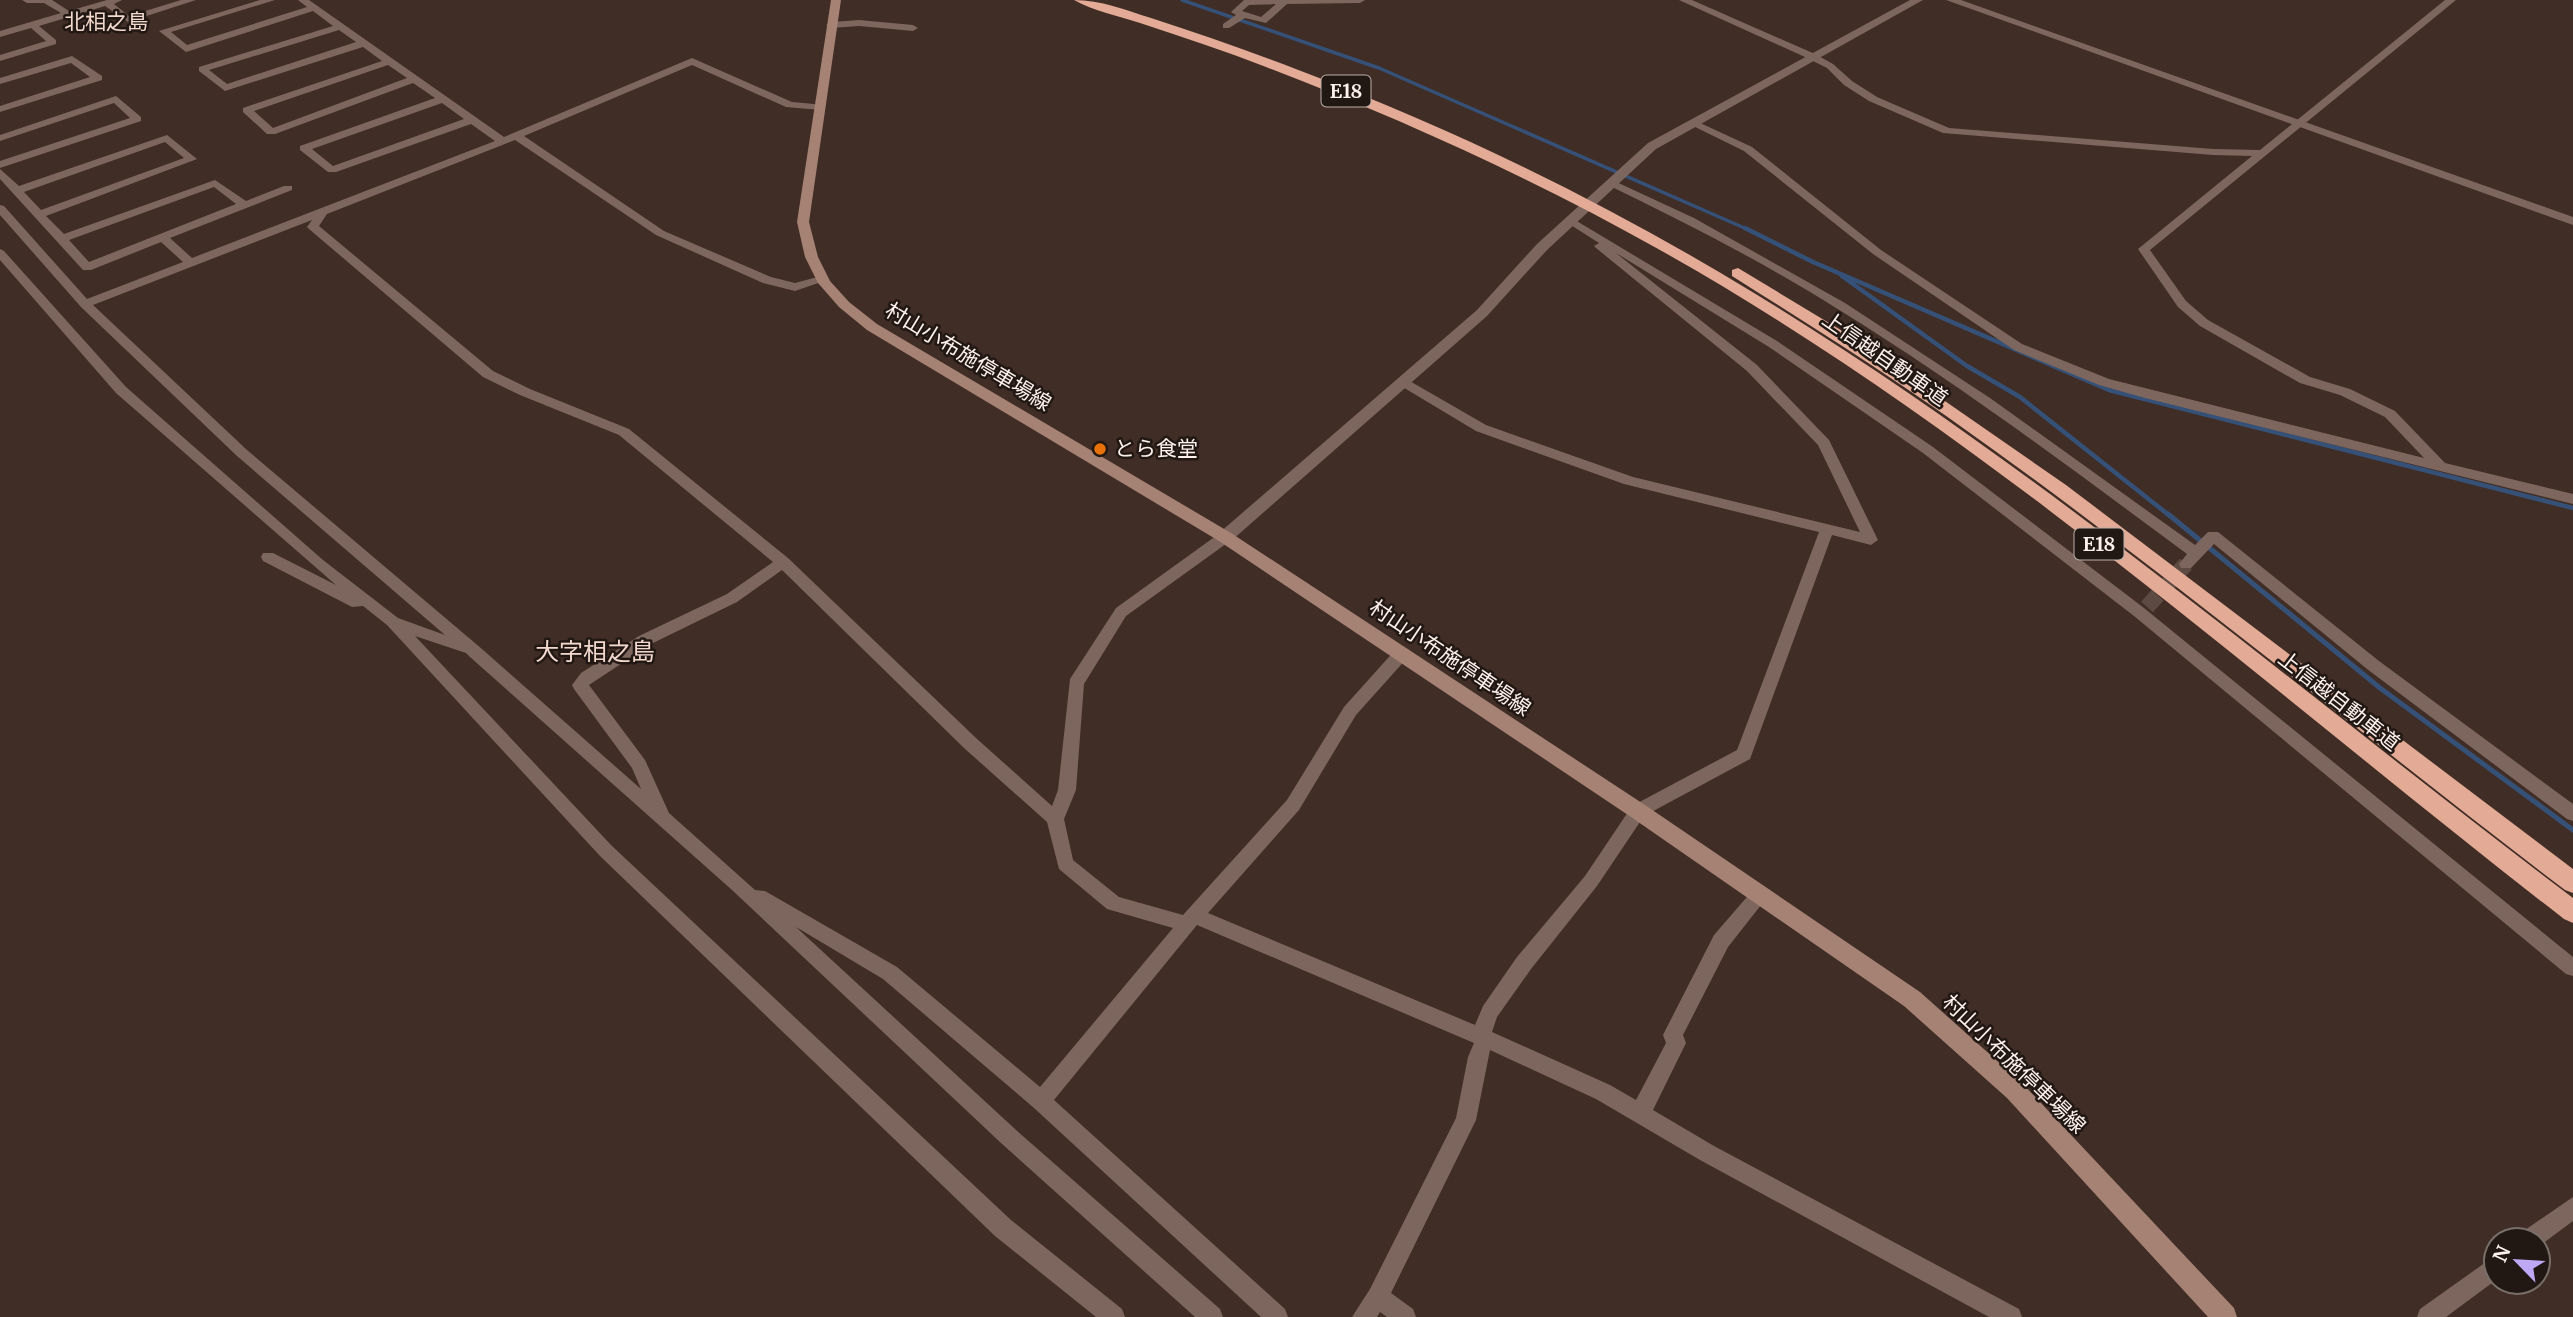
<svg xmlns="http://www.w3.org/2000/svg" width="2573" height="1317" font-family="Merriweather,'Noto Sans JP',serif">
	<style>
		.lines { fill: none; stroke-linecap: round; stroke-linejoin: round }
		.stream-far2 { stroke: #355178; stroke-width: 3.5 }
		.stream-far1 { stroke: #355178; stroke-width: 4.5 }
		.stream { stroke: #355178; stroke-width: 5 }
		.minor-tunnel { stroke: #5c4a43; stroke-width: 16; stroke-dasharray: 16 8; stroke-linecap: butt }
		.minor { fill: #7d665d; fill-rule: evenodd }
		.tertiary { fill: #7d665d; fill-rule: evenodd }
		.secondary { fill: #a68275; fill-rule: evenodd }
		.motorway { fill: #e3aa96; fill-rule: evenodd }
		.food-dot { fill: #e8710a; stroke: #211814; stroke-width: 2.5 }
		.labels { text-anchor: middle; stroke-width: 5; stroke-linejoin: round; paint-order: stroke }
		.shield { fill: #211814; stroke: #bcb0aa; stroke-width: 2 }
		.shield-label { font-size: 19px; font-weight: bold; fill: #fef1eb }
		.far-quarter-label { font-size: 21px; fill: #f2d8cd; stroke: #211814 }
		.street-label { font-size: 21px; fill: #fef1eb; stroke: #211814 }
		.poi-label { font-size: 21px; fill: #fef1eb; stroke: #211814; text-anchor: start }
		.quarter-label { font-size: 24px; fill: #f2d8cd; stroke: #211814 }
	</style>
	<rect width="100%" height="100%" fill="#402d25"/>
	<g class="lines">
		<!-- stream-far2 -->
		<path class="stream-far2" d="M 1182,0 L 1379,68 L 1749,230"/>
		<!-- stream-far1 -->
		<path class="stream-far1" d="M 1745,228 L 1813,262 L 2109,390 L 2573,508
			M 1842,276 L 1967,366 L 2020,397 L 2170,516"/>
		<!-- stream -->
		<path class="stream" d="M 2168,514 L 2380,688 L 2573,830"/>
		<!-- minor-tunnel -->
		<path class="minor-tunnel" d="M 2147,607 L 2186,564"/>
		<!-- minor -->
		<path class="minor" d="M 22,0 L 52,0 L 69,11 L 107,0 L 122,0 L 114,4 L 129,16 L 181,0 L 196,0 L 128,22 L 105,6 L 39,26 L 56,40 L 56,44 L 0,61 L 0,55 L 46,41 L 31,28 L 0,37 L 0,31 L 61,13 L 44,3 L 27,3 Z
			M 260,0 L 275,0 L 171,32 L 187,45 L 307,7 L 298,0 L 309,0 L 504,137 L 692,58 L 792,102 L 825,105 L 825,109 L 821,110 L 786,107 L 692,65 L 524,136 L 664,231 L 771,277 L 795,283 L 821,276 L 827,280 L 795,291 L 763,283 L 656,235 L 515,140 L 327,214 L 319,226 L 493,371 L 530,389 L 629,429 L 788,558 L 976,738 L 1052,806 L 1058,790 L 1070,679 L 1116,608 L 1220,533 L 1230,533 L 1232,537 L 1230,541 L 1126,616 L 1084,684 L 1076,790 L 1064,819 L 1073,860 L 1119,897 L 1183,915 L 1287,800 L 1344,707 L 1396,649 L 1408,649 L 1410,653 L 1408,657 L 1356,715 L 1299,810 L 1208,913 L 1475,1025 L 1483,1006 L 1517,957 L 1585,876 L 1632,806 L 1737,750 L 1819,532 L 1624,484 L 1476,431 L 1396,383 L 1403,379 L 1408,380 L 1486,425 L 1633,477 L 1860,532 L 1818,445 L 1747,371 L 1596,248 L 1594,246 L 1599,243 L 1566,222 L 1566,218 L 1570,217 L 1777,341 L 1933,447 L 2144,608 L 2573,957 L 2573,976 L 2566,974 L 2134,616 L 1923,453 L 1769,347 L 1616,253 L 1757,365 L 1829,440 L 1878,540 L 1871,545 L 1832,535 L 1750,759 L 1644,816 L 1597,886 L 1531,969 L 1497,1017 L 1492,1032 L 1610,1085 L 1636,1100 L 1666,1043 L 1663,1035 L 1666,1029 L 1714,935 L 1753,890 L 1759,887 L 1765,890 L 1768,895 L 1765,900 L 1728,947 L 1683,1035 L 1686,1043 L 1653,1110 L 1714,1146 L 2019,1309 L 2022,1317 L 1989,1317 L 1700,1160 L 1596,1099 L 1490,1050 L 1476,1120 L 1391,1293 L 1413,1309 L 1416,1317 L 1387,1317 L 1380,1312 L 1377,1317 L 1352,1317 L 1370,1289 L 1456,1118 L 1468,1057 L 1474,1043 L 1197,925 L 1054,1100 L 1285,1309 L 1288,1317 L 1261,1317 L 1034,1108 L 883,979 L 796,927 L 1015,1129 L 1220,1309 L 1223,1317 L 1195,1317 L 1001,1143 L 732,890 L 470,657 L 466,653 L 415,636 L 612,846 L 1011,1220 L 1122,1309 L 1125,1317 L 1096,1317 L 995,1236 L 600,856 L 387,625 L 363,606 L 352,607 L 263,561 L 261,557 L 263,553 L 273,553 L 336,585 L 116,393 L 0,260 L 0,249 L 4,251 L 126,387 L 323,560 L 398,618 L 445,635 L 237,456 L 81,307 L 0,215 L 0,205 L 4,206 L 87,299 L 183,262 L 161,242 L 91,270 L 83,270 L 0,179 L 0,169 L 19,186 L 167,135 L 197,159 L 46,216 L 64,234 L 215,180 L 246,201 L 284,186 L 292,186 L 292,190 L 170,238 L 192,258 L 495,141 L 471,124 L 336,172 L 328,172 L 300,150 L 300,146 L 435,98 L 413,83 L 275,134 L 267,134 L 243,112 L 243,108 L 382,61 L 363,47 L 225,91 L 199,71 L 199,67 L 333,26 L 313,11 L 186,52 L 159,31 ZM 339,30 L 356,42 L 227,84 L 209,70 ZM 388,65 L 407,78 L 273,128 L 254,111 ZM 442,103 L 464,119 L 333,166 L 312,149 ZM 165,142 L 184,158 L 41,210 L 24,192 ZM 214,187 L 236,204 L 89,262 L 69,240 ZM 312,220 L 307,227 L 309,229 L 483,377 L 520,395 L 619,435 L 773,562 L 727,594 L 639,636 L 581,673 L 572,685 L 574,689 L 632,768 L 641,789 L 482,649 L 247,450 L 93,305 ZM 782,570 L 964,748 L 1047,822 L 1059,869 L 1107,909 L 1173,928 L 1040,1087 L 897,967 L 765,891 L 755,890 L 669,813 L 645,760 L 589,685 L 651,644 L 737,602 Z
			M 1244,0 L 1365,0 L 1360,3 L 1287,4 L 1266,23 L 1245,18 L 1229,28 L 1223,28 L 1223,24 L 1236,15 L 1231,12 ZM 1276,4 L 1261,17 L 1242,11 L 1249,5 Z
			M 1679,0 L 1692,0 L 1815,54 L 1833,64 L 1852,81 L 1877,97 L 1949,128 L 2213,149 L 2260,150 L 2445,0 L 2456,0 L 2150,250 L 2186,301 L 2208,320 L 2310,377 L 2350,389 L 2395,411 L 2445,463 L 2573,494 L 2573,504 L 2145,398 L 2099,385 L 2014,350 L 1873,254 L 1744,151 L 1687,123 L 1696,121 L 1752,147 L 1881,250 L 2022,344 L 2109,379 L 2424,458 L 2385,417 L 2340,395 L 2300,383 L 2200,326 L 2178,307 L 2138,249 L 2252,156 L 2213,155 L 1943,133 L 1869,101 L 1844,85 L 1827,68 L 1805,57 Z
			M 859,20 L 913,25 L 918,28 L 913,31 L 859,26 L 831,28 L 826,25 L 831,22 Z
			M 72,56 L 102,76 L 102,80 L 0,112 L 0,106 L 90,77 L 71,63 L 0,84 L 0,78 Z
			M 116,96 L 141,117 L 141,121 L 0,168 L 0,161 L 130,118 L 114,103 L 0,141 L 0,135 Z
			M 1612,180 L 1694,218 L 1845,303 L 1990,398 L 2195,545 L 2208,532 L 2218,532 L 2379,661 L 2573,804 L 2573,821 L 2567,819 L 2367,669 L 2214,544 L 2191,568 L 2181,568 L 2179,564 L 2187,554 C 2072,469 1958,383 1836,308 C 1763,262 1686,223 1608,185 L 1608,181 Z
			M 2573,1197 L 2573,1221 L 2538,1247 L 2538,1240 L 2519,1240 L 2522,1232 Z
			M 2496,1255 L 2496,1280 L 2446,1317 L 2417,1317 L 2420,1309 Z"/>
		<!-- tertiary -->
		<path class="tertiary" d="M 1910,0 L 1923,0 L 1656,149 L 1547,250 L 1487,316 L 1231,541 L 1219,541 L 1217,537 L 1219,533 L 1477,310 L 1537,244 L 1648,143 Z
			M 1946,0 L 1961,0 L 2573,217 L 2573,225 Z"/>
		<!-- secondary -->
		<path class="secondary" d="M 831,0 L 841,0 L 809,222 L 818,257 L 830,281 L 849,302 L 877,324 L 1231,533 L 1645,805 L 1920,992 L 2023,1084 L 2234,1308 L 2237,1317 L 2208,1317 L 2007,1098 L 1904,1006 L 1631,817 L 1219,541 L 867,330 L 839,307 L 818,283 L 805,257 L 797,222 Z"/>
		<!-- motorway -->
		<path class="motorway" d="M 1074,0 C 1101,0 1125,10 1151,18 C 1201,34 1252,52 1301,71 C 1459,131 1610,205 1754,293 C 2044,470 2303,694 2573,898 L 2573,923 L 2564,919 C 2272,693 1983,431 1660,250 C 1533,179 1402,119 1266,67 C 1225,51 1182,37 1140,23 C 1119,16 1093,11 1074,0 Z
			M 1738,268 L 1854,338 L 2066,485 L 2573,869 L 2573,893 L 2565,890 C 2359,733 2160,567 1949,418 C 1878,368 1805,322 1732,276 L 1732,270 Z"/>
	</g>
	<!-- markers -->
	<circle class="food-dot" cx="1100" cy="449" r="7"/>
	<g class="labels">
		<!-- shield labels -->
		<g class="shield">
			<rect x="1321.5" y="75.5" width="49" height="31" rx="5"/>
			<rect x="2074.5" y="528.5" width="49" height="31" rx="5"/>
		</g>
		<g class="shield-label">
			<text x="1346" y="98">E18</text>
			<text x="2099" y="551">E18</text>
		</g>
		<!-- far-quarter labels -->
		<g class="far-quarter-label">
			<text x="106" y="29">北相之島</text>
		</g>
		<!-- street labels -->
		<g class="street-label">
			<text transform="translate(968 357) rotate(31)" y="7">村山小布施停車場線</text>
			<text transform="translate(1885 359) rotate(35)" y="7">上信越自動車道</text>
			<text transform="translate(1450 658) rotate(34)" y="7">村山小布施停車場線</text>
			<text transform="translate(2339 701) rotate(38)" y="7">上信越自動車道</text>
			<text transform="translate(2014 1064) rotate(44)" y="7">村山小布施停車場線</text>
		</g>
		<!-- poi labels -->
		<g class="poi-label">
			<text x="1114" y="456">とら食堂</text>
		</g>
		<!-- quarter labels -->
		<g class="quarter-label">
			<text x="595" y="660">大字相之島</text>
		</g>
	</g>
	<!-- north arrow -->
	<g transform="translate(2517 1261) rotate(295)"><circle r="33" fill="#211814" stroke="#796f6a" stroke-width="2"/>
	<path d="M0-5L12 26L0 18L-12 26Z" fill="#bfa8f4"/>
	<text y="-10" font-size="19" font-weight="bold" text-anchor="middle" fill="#fef1eb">N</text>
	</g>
</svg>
